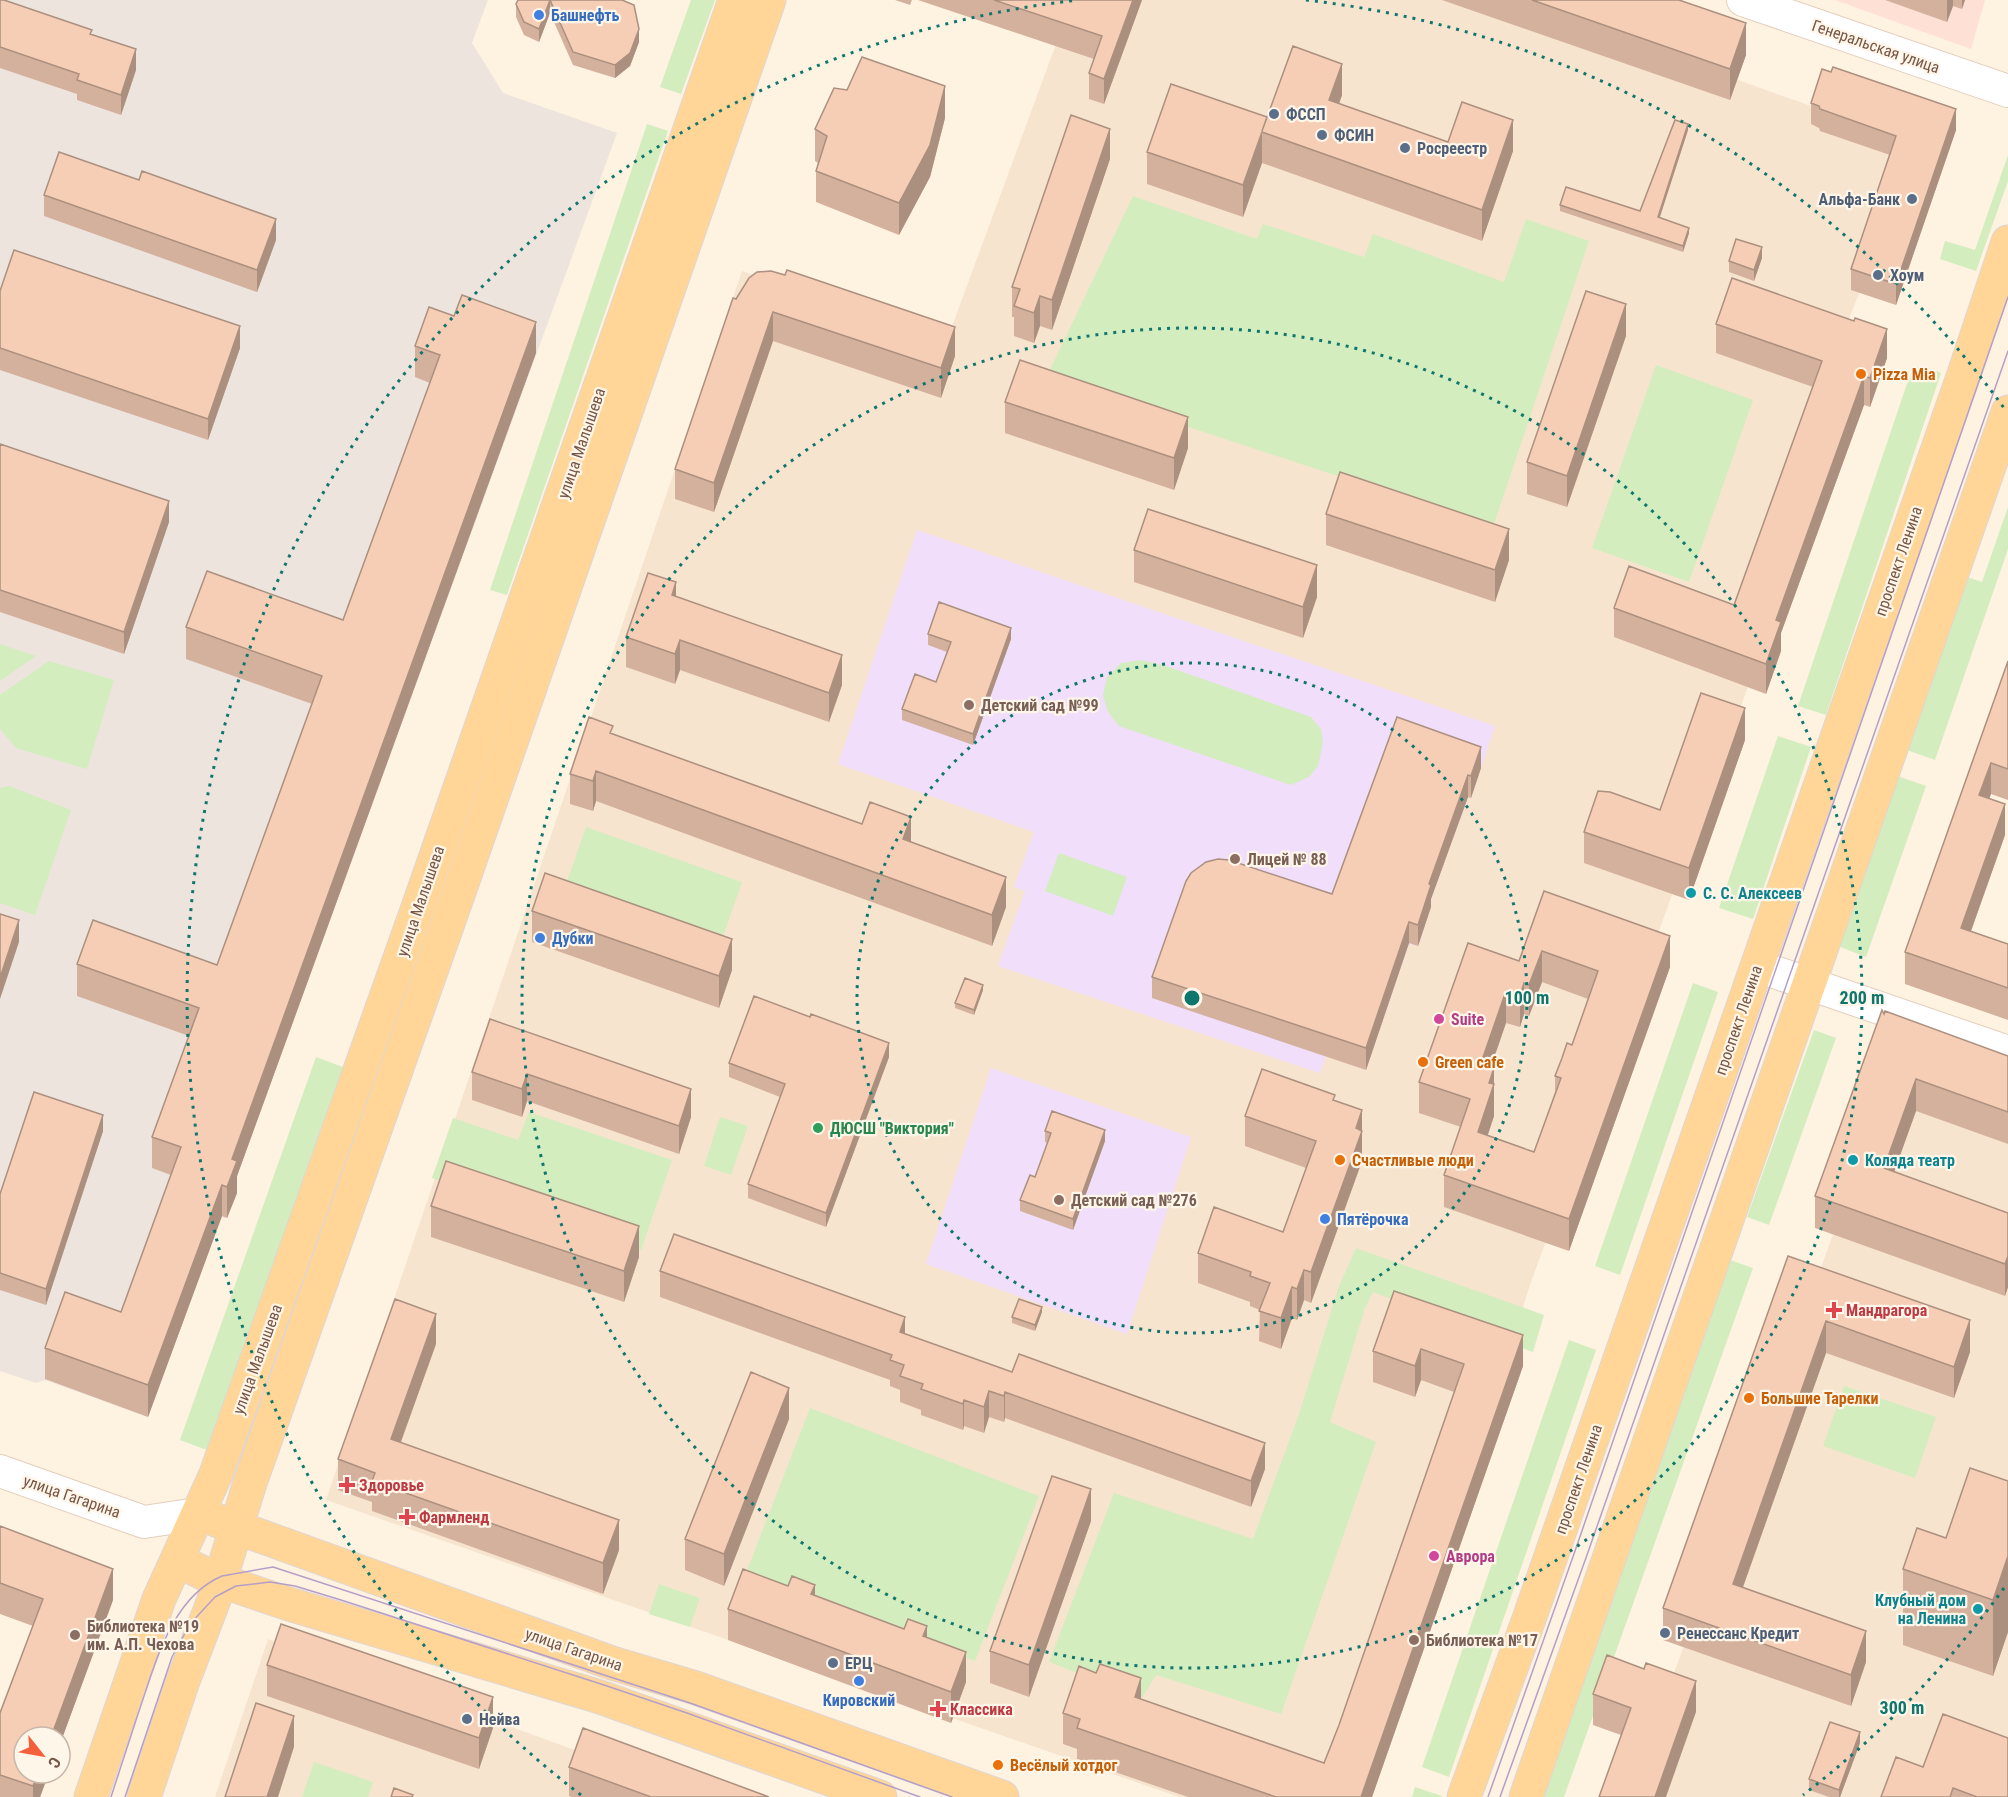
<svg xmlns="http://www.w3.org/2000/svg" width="2008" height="1797" font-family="'Roboto Condensed',sans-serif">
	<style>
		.residential { fill: #f7e4cf }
		.commercial { fill: #ffe0d5 }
		.industrial { fill: #ede4dd }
		.education { fill: #f0defb }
		.green { fill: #d3edbf }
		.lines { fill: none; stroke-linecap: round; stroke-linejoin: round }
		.minor-casing { stroke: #e3cebc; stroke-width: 34 }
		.major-casing { stroke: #dfd6d3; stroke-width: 35 }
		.minor { stroke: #fff; stroke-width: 32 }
		.major { stroke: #ffd698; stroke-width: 33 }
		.tram { stroke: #b59fc9; stroke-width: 1.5 }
		.wall { fill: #d4b19d; fill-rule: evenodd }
		.shaded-wall { fill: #ac907f }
		.building { fill: #f6ceb6; stroke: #ac907f; stroke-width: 1.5; fill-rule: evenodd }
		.ring { fill: none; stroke: #0f766e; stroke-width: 3; stroke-dasharray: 3 6 }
		.shop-dot { fill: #3f7fe0; stroke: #fff6ea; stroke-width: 2 }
		.service-dot { fill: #5c6f8a; stroke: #fff6ea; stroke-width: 2 }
		.food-dot { fill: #e8710a; stroke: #fff6ea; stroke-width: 2 }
		.education-dot { fill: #8d6e63; stroke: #fff6ea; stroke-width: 2 }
		.culture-dot { fill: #0f9aa8; stroke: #fff6ea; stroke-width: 2 }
		.hotel-dot { fill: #d1479c; stroke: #fff6ea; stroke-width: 2 }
		.leisure-dot { fill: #2e9e5b; stroke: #fff6ea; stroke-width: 2 }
		.health-dot { fill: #e0444e; stroke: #fff6ea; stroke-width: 2 }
		.labels { text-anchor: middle; stroke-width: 4.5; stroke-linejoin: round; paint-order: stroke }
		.shop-label { font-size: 16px; font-weight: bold; fill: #366cbe; stroke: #fff6ea; text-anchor: start }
		.street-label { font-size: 16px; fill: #785646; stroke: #fff6ea }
		.service-label { font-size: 16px; font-weight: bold; fill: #4e5e75; stroke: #fff6ea; text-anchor: start }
		.food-label { font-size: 16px; font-weight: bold; fill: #c56008; stroke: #fff6ea; text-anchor: start }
		.education-label { font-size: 16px; font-weight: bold; fill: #785e54; stroke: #fff6ea; text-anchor: start }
		.culture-label { font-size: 16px; font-weight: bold; fill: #0d838f; stroke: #fff6ea; text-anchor: start }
		.hotel-label { font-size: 16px; font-weight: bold; fill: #b23c85; stroke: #fff6ea; text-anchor: start }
		.leisure-label { font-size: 16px; font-weight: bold; fill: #27864d; stroke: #fff6ea; text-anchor: start }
		.health-label { font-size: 16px; font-weight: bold; fill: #be3a42; stroke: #fff6ea; text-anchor: start }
		.centre { fill: #0f766e; stroke: #fff6ea; stroke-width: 3 }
		.ring-label { font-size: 18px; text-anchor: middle; font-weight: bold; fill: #0f766e; stroke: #fff6ea; stroke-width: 4.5; stroke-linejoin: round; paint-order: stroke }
	</style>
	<rect width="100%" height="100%" fill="#fef2e1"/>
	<!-- residential -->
	<path class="residential" d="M 963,0 L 1513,0 L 1909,141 L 1862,286 L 1828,371 L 1845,420 L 1531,1282 L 1365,1797 L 1179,1797 L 326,1500 L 742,271 L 947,340 L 1059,36 Z
		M 1897,1058 L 2008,1096 L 2008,1797 L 1629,1797 Z
		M 268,1639 L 705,1797 L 215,1797 Z"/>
	<!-- commercial -->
	<path class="commercial" d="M 1835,0 L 1985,0 L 1971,49 Z"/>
	<!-- industrial -->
	<path class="industrial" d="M 0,0 L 488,0 L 472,43 L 503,93 L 617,133 L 232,1190 L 237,1193 L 227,1218 L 221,1217 L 148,1417 L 45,1380 L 36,1383 L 0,1371 Z"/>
	<!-- education -->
	<path class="education" d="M 917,530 L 1495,726 L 1471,798 L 1468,797 L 1429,905 L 1431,907 L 1418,946 L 1409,944 L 1366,1070 L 1326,1056 L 1320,1073 L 998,966 L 1025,891 L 1014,887 L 1034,832 L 838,764 Z
		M 991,1068 L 1191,1137 L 1127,1334 L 926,1264 Z"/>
	<!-- green -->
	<path class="green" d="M 691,0 L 715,0 L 681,94 L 660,87 Z
		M 647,124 L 668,131 L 507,595 L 490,590 Z
		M 2008,155 L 2008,181 L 1976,271 L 1940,259 L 1945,241 L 1975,250 Z
		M 1133,196 L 1257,239 L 1263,224 L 1364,257 L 1373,234 L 1504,282 L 1526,219 L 1589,241 L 1493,527 L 1045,380 Z
		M 1656,365 L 1753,400 L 1689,582 L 1592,548 Z
		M 1913,366 L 1926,367 L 1941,373 L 1826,715 L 1798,706 Z
		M 2008,507 L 2008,549 L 1935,760 L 1901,748 L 1961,575 L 1982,582 Z
		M 0,644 L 36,656 L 0,681 Z
		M 1141,660 L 1163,665 L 1311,717 L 1321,729 L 1323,743 L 1318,766 L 1309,777 L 1291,785 L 1119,726 L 1108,712 L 1103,695 L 1107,677 L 1121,663 Z
		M 49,661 L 114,680 L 87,769 L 16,748 L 0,729 L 0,695 Z
		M 1778,736 L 1811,747 L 1753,919 L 1719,908 Z
		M 1892,774 L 1926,786 L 1866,957 L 1833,944 Z
		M 9,786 L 71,810 L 35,915 L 0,903 L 0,788 Z
		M 586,827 L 742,882 L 717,954 L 561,899 Z
		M 1059,853 L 1127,877 L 1113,916 L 1045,891 Z
		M 1693,983 L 1718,992 L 1620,1275 L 1595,1266 Z
		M 1814,1030 L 1836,1038 L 1769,1225 L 1747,1217 Z
		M 316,1057 L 343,1067 L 207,1450 L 180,1440 Z
		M 529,1112 L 672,1160 L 641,1250 L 432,1178 L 453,1118 L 518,1140 Z
		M 720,1117 L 748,1126 L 731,1175 L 704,1166 Z
		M 1356,1248 L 1544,1315 L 1533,1352 L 1373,1292 L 1365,1308 L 1330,1422 L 1376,1442 L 1281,1714 L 1156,1675 L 1142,1698 L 1049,1662 L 1114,1493 L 1253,1539 L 1299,1414 L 1339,1286 Z
		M 1730,1260 L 1753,1268 L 1564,1797 L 1536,1797 Z
		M 1569,1340 L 1596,1350 L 1449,1777 L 1422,1767 Z
		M 1844,1386 L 1936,1417 L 1915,1478 L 1823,1446 Z
		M 810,1408 L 1039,1496 L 975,1661 L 746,1573 Z
		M 659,1584 L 700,1598 L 690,1627 L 649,1614 Z
		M 314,1762 L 373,1782 L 368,1797 L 302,1797 Z
		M 1415,1787 L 1442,1796 L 1442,1797 L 1412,1797 Z"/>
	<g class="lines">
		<!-- minor casing -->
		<g class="minor-casing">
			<path id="minor" d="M 1743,0 L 2008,91
				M 1757,966 L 2008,1052
				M 0,1471 L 144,1522 L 197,1514"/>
		</g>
		<!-- major casing -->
		<g class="major-casing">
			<path id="major" d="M 216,1520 L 612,1663 L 696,1688 L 1002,1797
				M 177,1560 L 215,1579 L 289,1604 L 600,1697 L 880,1797
				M 91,1797 L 159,1599 L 216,1474 L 420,902 L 735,0
				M 144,1797 L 183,1681 L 215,1597 L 249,1486 L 459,892 L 769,0
				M 1464,1797 L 1529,1619 L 1964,374 L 2008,242
				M 1526,1797 L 2008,412"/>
		</g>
		<!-- minor -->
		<use href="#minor" class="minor"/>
		<!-- major -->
		<use href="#major" class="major"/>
		<!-- tram -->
		<path class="tram" d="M 111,1797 C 120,1769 129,1742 138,1714 C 155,1666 170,1598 222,1576 L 273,1567 L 690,1703 L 952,1797
			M 125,1797 L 172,1657 L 190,1624 L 215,1597 L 236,1586 L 270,1582 L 295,1586 L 341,1600 L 604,1685 L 687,1713 L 920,1797
			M 1488,1797 L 1575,1551 L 2008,297
			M 1500,1797 L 1587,1555 L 2008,351"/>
	</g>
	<!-- wall -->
	<path class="wall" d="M 0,0 L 92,34 L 136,70 L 121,115 L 77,100 L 77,94 L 0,68 Z
		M 518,0 L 622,0 L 639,42 L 630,66 L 615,78 L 573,65 L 550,13 L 539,42 L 524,35 L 516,17 L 516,4 Z
		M 895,0 L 912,0 L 910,5 Z
		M 918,0 L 1142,0 L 1104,104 L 1089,99 L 1089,73 L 1094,59 Z
		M 1442,0 L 1679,0 L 1746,55 L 1730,100 Z
		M 1885,0 L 1965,0 L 1962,9 L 1953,6 L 1947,22 Z
		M 1342,95 L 1339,104 L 1448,142 L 1513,151 L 1482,241 L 1262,163 L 1243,217 L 1147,184 L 1147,152 Z
		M 1811,103 L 1956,130 L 1896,305 L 1851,290 L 1851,269 L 1890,155 L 1820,131 L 1819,128 L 1811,124 Z
		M 945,118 L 930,177 L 899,235 L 816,202 L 816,171 L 818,163 L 815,161 L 815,129 Z
		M 1688,130 L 1659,218 L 1689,233 L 1683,252 L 1560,211 L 1560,205 L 1640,211 Z
		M 1110,159 L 1052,330 L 1040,326 L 1034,343 L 1014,336 L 1014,317 L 1012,317 L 1012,287 Z
		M 44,195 L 276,240 L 257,292 L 44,216 Z
		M 1762,258 L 1754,281 L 1729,272 L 1729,261 Z
		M 0,291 L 240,348 L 208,440 L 0,370 Z
		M 733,298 L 955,356 L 941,398 L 773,341 L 714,512 L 675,499 L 675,469 Z
		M 1716,324 L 1887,358 L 1870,407 L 1864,405 L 1781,633 L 1781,651 L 1766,694 L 1614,637 L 1614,608 L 1734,605 L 1813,387 L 1716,353 Z
		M 1626,336 L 1567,507 L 1527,494 L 1527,462 Z
		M 415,346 L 536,353 L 237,1176 L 237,1193 L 227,1218 L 222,1216 L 148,1417 L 45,1379 L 45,1348 L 121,1312 L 171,1175 L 152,1168 L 152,1137 L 189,1036 L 77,996 L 77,964 L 217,965 L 312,704 L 186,659 L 186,627 L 343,620 L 430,383 L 415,377 Z
		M 1005,402 L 1188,448 L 1174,490 L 1005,433 Z
		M 0,444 L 169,522 L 124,654 L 0,612 Z
		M 1326,514 L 1509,560 L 1495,602 L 1326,545 Z
		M 1134,550 L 1317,597 L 1303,638 L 1134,582 Z
		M 676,596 L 842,685 L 829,722 L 680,670 L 675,684 L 626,667 L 626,637 Z
		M 928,634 L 1011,639 L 973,745 L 902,720 L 902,709 L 936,682 L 947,652 L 928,645 Z
		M 2008,661 L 2008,800 L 1991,794 L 1989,798 L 2005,835 L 1971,931 L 2008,944 L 2008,1020 L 1905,984 L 1905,952 Z
		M 1397,717 L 1481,768 L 1471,798 L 1468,797 L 1431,899 L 1431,907 L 1418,946 L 1409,943 L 1366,1070 L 1152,998 L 1152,977 L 1332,894 Z
		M 613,734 L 911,842 L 1006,907 L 992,946 L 596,801 L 593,811 L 570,804 L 570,774 Z
		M 1745,740 L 1689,900 L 1584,863 L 1584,832 L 1660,810 Z
		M 1544,891 L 1670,967 L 1569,1251 L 1444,1207 L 1444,1175 L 1461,1127 L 1419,1113 L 1419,1082 L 1519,961 ZM 1542,982 L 1588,999 L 1572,1045 L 1555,1076 L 1555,1092 L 1534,1152 L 1488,1135 L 1494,1116 L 1494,1068 L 1491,1067 L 1506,1023 L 1520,1027 L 1524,1014 L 1529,1016 Z
		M 532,911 L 732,970 L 719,1008 L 532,942 Z
		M 983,990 L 974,1015 L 955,1008 L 955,1003 Z
		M 1884,1014 L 2008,1056 L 2008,1144 L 1916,1111 L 1894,1172 L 2008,1213 L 2008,1287 L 2005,1296 L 1815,1228 L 1815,1196 Z
		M 810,1017 L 889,1057 L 826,1227 L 748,1198 L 748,1184 L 780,1097 L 729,1077 L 729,1063 Z
		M 490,1019 L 691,1117 L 679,1154 L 527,1101 L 522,1117 L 472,1100 L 472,1072 Z
		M 1335,1101 L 1362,1110 L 1362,1161 L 1311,1303 L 1304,1300 L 1297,1320 L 1292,1318 L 1281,1349 L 1259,1341 L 1260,1310 L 1250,1306 L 1250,1302 L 1198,1283 L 1198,1253 L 1283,1232 L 1306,1168 L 1245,1146 L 1245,1116 Z
		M 103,1131 L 46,1305 L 0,1290 L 0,1194 Z
		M 1045,1131 L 1105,1141 L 1073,1230 L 1020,1211 L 1020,1200 L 1035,1177 L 1048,1143 L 1045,1142 Z
		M 431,1206 L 639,1257 L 624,1302 L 431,1237 Z
		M 1788,1256 L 1970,1352 L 1954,1398 L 1826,1353 L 1743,1587 L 1866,1662 L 1851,1706 L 1663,1640 L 1663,1608 Z
		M 660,1271 L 905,1334 L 1265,1469 L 1251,1507 L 1005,1418 L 1004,1422 L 989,1417 L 984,1433 L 964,1426 L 963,1430 L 921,1415 L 921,1410 L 900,1402 L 900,1390 L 890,1386 L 890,1380 L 660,1297 Z
		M 1394,1291 L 1523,1366 L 1372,1797 L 1188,1797 L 1077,1759 L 1077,1749 L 1063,1744 L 1063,1713 L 1141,1699 L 1324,1763 L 1339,1725 L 1454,1392 L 1421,1380 L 1415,1397 L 1373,1382 L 1373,1351 Z
		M 1042,1312 L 1035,1331 L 1012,1323 L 1012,1317 Z
		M 436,1344 L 401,1442 L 619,1550 L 603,1594 L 372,1511 L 372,1502 L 338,1490 L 338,1459 Z
		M 789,1419 L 724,1586 L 685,1570 L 685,1539 Z
		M 2008,1481 L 2008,1632 L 1993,1676 L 1903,1645 L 1903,1569 L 1946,1538 Z
		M 1091,1521 L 1029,1697 L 990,1683 L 990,1651 Z
		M 0,1526 L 113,1600 L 60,1744 L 60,1737 L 24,1773 L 49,1773 L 40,1797 L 0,1797 L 0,1713 L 33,1626 L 0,1614 Z
		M 815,1596 L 927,1638 L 966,1682 L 951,1723 L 728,1640 L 728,1609 Z
		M 267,1665 L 493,1728 L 479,1769 L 267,1696 Z
		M 1593,1694 L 1696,1712 L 1621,1735 L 1593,1725 Z
		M 1860,1743 L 1840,1797 L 1829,1797 L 1809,1790 L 1809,1779 Z
		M 569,1767 L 769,1797 L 572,1797 L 569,1796 Z
		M 1923,1767 L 2008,1797 L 1881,1797 Z"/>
	<!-- shaded-wall -->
	<path class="shaded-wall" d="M 550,0 L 550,13 L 539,42 L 539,29 Z
		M 1133,0 L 1142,0 L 1104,104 L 1104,79 Z
		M 1947,0 L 1953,0 L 1953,6 L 1947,22 Z
		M 1962,0 L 1965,0 L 1962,9 Z
		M 1746,23 L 1746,55 L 1730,100 L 1730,69 Z
		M 639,29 L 639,42 L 630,66 L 615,78 L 615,65 Z
		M 136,49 L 136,70 L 121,115 L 121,95 Z
		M 1342,64 L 1342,95 L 1329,132 L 1329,100 Z
		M 945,86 L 945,118 L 930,177 L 899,235 L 899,203 Z
		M 1956,109 L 1956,130 L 1896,305 L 1896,284 Z
		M 1513,120 L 1513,151 L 1482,241 L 1482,210 Z
		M 1688,124 L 1688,130 L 1658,223 L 1658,217 Z
		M 1110,129 L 1110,159 L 1052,330 L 1052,300 Z
		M 1262,132 L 1262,163 L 1243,217 L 1243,185 Z
		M 276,219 L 276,240 L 257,292 L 257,270 Z
		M 1689,228 L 1689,233 L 1683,252 L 1683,246 Z
		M 1762,247 L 1762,258 L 1754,281 L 1754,270 Z
		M 1040,296 L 1040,326 L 1034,343 L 1034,313 Z
		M 1626,304 L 1626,336 L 1567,507 L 1567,476 Z
		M 773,312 L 773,341 L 714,512 L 714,483 Z
		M 536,322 L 536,353 L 237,1176 L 237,1193 L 227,1218 L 227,1187 L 232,1159 Z
		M 240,326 L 240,348 L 208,440 L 208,419 Z
		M 955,327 L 955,356 L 941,398 L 941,368 Z
		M 1887,329 L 1887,358 L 1870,407 L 1870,378 Z
		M 1864,376 L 1864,405 L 1781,633 L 1781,651 L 1766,694 L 1766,664 L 1776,620 Z
		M 1188,417 L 1188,448 L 1174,490 L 1174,458 Z
		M 169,501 L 169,522 L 124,654 L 124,632 Z
		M 1509,529 L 1509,560 L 1495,602 L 1495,570 Z
		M 1317,565 L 1317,597 L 1303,638 L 1303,607 Z
		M 676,582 L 676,612 L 672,595 Z
		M 1011,628 L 1011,639 L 973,745 L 973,734 Z
		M 680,640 L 680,670 L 675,684 L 675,654 Z
		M 842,655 L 842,685 L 829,722 L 829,693 Z
		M 1745,708 L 1745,740 L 1689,900 L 1689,868 Z
		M 1481,747 L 1481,768 L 1471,798 L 1471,776 Z
		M 1991,763 L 1991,794 L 1979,826 L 1979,795 Z
		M 596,771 L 596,801 L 593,811 L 593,781 Z
		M 1468,775 L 1468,797 L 1431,899 L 1431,907 L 1418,946 L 1418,925 L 1429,884 Z
		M 2005,804 L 2005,835 L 1961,959 L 1961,928 Z
		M 911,817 L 911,848 L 903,839 Z
		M 1006,877 L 1006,907 L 992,946 L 992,915 Z
		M 19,920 L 19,942 L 0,999 L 0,978 Z
		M 1409,922 L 1409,943 L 1366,1070 L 1366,1048 Z
		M 1670,936 L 1670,967 L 1569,1251 L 1569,1219 Z
		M 732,939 L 732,970 L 719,1008 L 719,976 Z
		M 1542,951 L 1542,982 L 1529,1016 L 1529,985 Z
		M 1524,983 L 1524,1014 L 1520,1027 L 1520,996 Z
		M 983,985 L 983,990 L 974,1015 L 974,1010 Z
		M 1506,991 L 1506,1023 L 1481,1095 L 1481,1063 Z
		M 889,1043 L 889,1057 L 826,1227 L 826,1213 Z
		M 1494,1068 L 1494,1116 L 1478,1163 L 1478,1132 L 1489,1083 Z
		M 527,1074 L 527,1101 L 522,1117 L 522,1089 Z
		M 1916,1079 L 1916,1111 L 1884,1200 L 1884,1168 Z
		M 691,1089 L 691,1117 L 679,1154 L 679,1126 Z
		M 1362,1110 L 1362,1161 L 1311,1303 L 1311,1272 Z
		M 103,1115 L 103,1131 L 46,1305 L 46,1289 Z
		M 1105,1130 L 1105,1141 L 1073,1230 L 1073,1219 Z
		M 222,1185 L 222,1216 L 148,1417 L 148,1385 Z
		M 639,1226 L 639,1257 L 624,1302 L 624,1271 Z
		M 2008,1256 L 2008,1287 L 2005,1296 L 2005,1264 Z
		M 1304,1270 L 1304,1300 L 1297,1320 L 1297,1289 Z
		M 1292,1287 L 1292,1318 L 1281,1349 L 1281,1318 Z
		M 1042,1307 L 1042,1312 L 1035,1331 L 1035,1325 Z
		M 436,1314 L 436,1344 L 391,1469 L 391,1439 Z
		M 905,1317 L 905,1343 L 900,1332 Z
		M 1970,1320 L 1970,1352 L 1954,1398 L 1954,1367 Z
		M 1826,1321 L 1826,1353 L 1733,1615 L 1733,1584 Z
		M 1523,1335 L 1523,1366 L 1372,1797 L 1361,1797 Z
		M 1421,1349 L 1421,1380 L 1415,1397 L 1415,1366 Z
		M 789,1388 L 789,1419 L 724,1586 L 724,1554 Z
		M 989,1391 L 989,1417 L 984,1433 L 984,1407 Z
		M 1005,1392 L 1005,1418 L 1004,1422 L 1004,1396 Z
		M 964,1400 L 964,1426 L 963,1430 L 963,1404 Z
		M 1265,1443 L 1265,1469 L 1251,1507 L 1251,1481 Z
		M 1091,1489 L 1091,1521 L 1029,1697 L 1029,1665 Z
		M 619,1520 L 619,1550 L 603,1594 L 603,1563 Z
		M 2008,1556 L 2008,1632 L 1993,1676 L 1993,1600 Z
		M 113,1569 L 113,1600 L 60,1744 L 60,1737 L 51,1737 Z
		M 815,1585 L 815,1615 L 811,1594 Z
		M 927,1626 L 927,1656 L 923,1636 Z
		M 1866,1631 L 1866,1662 L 1851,1706 L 1851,1675 Z
		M 966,1652 L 966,1682 L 951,1723 L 951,1692 Z
		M 1141,1678 L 1141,1709 L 1135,1697 Z
		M 1696,1681 L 1696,1712 L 1666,1797 L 1655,1797 Z
		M 493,1697 L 493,1728 L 479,1769 L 479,1738 Z
		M 294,1716 L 294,1747 L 278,1797 L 267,1797 Z
		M 1860,1732 L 1860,1743 L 1840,1797 L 1839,1797 L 1839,1790 Z
		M 38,1773 L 49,1773 L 40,1797 L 33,1797 L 33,1786 Z"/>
	<!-- building -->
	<path class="building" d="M 0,0 L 4,0 L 92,30 L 90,34 L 136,49 L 121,95 L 77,80 L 79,74 L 0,47 Z
		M 518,0 L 622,0 L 634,5 L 639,29 L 630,53 L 615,65 L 573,52 L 550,0 L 539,29 L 524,22 L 516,4 Z
		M 994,0 L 1133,0 L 1104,79 L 1089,73 L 1102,36 Z
		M 1532,0 L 1679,0 L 1746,23 L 1730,69 Z
		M 1293,46 L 1342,64 L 1329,100 L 1448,142 L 1462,102 L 1513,120 L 1482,210 L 1262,132 L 1243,185 L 1147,152 L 1171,84 L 1267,117 L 1262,131 Z
		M 862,57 L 945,86 L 930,145 L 899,203 L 816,171 L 827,136 L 815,129 L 834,88 L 847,90 Z
		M 1833,67 L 1956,109 L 1896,284 L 1851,269 L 1896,136 L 1820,109 L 1819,106 L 1811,103 L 1822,69 L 1831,72 Z
		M 1071,115 L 1110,129 L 1052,300 L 1040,296 L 1034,313 L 1014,306 L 1020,289 L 1012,287 Z
		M 1675,120 L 1688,124 L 1658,217 L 1689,228 L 1683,246 L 1560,205 L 1566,187 L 1640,211 Z
		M 59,152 L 139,180 L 142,171 L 276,219 L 257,270 L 44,195 Z
		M 1736,239 L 1762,247 L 1754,270 L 1729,261 Z
		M 14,250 L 240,326 L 208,419 L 0,348 L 0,291 Z
		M 787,270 L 955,327 L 941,368 L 773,312 L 714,483 L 675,469 L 733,298 L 736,299 L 749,278 L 757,272 L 771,271 L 785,275 Z
		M 1732,278 L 1854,321 L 1855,318 L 1887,329 L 1870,378 L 1864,376 L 1776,620 L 1781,622 L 1766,664 L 1614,608 L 1629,566 L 1734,605 L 1822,361 L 1716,324 Z
		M 1586,291 L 1626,304 L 1567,476 L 1527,462 Z
		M 462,295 L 536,322 L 232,1159 L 237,1161 L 227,1187 L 222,1185 L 148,1385 L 45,1348 L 65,1292 L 121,1312 L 181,1147 L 152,1137 L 199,1008 L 77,964 L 93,920 L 217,965 L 322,676 L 186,627 L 207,571 L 343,620 L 440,355 L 415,346 L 429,307 L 454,316 Z
		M 1020,360 L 1188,417 L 1174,458 L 1005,402 Z
		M 0,444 L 169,501 L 124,632 L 0,590 Z
		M 1340,472 L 1509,529 L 1495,570 L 1326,514 Z
		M 1148,509 L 1317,565 L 1303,607 L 1134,550 Z
		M 648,573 L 676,582 L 672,595 L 842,655 L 829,693 L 680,640 L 675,654 L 626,637 Z
		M 939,602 L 1011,628 L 973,734 L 902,709 L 915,674 L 936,682 L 951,642 L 928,634 Z
		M 2008,661 L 2008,769 L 1991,763 L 1979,795 L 2005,804 L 1961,928 L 2008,944 L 2008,988 L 1905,952 Z
		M 1701,693 L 1745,708 L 1689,868 L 1584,832 L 1598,791 L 1610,792 L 1660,810 Z
		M 589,717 L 613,726 L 610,733 L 862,824 L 870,802 L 911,817 L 903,839 L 1006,877 L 992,915 L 596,771 L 593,781 L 570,774 Z
		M 1397,717 L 1481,747 L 1471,776 L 1468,775 L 1429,884 L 1431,885 L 1418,925 L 1409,922 L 1366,1048 L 1152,977 L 1186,881 L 1191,873 L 1206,862 L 1218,859 L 1229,860 L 1332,894 Z
		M 545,873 L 732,939 L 719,976 L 532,911 Z
		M 1544,891 L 1670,936 L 1569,1219 L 1444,1175 L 1470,1099 L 1419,1082 L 1468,943 L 1519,961 ZM 1542,951 L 1598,971 L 1572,1045 L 1567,1043 L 1562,1058 L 1555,1076 L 1561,1078 L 1534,1152 L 1478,1132 L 1494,1084 L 1489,1083 L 1494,1068 L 1481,1063 L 1506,991 L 1520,996 L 1524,983 L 1529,985 Z
		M 0,914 L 19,920 L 0,978 Z
		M 965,978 L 983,985 L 974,1010 L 955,1003 Z
		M 754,996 L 810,1017 L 811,1014 L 889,1043 L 826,1213 L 748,1184 L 785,1084 L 729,1063 Z
		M 1882,1010 L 1884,1014 L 1885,1011 L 2008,1056 L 2008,1112 L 1916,1079 L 1884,1168 L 2008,1213 L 2008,1256 L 2005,1264 L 1815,1196 Z
		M 490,1019 L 691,1089 L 679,1126 L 527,1074 L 522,1089 L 472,1072 Z
		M 1262,1069 L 1335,1095 L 1333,1100 L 1362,1110 L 1356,1128 L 1362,1131 L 1311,1272 L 1304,1270 L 1297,1289 L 1292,1287 L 1281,1318 L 1259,1311 L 1270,1283 L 1250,1276 L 1251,1272 L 1198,1253 L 1214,1207 L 1283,1232 L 1316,1141 L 1245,1116 Z
		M 34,1092 L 103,1115 L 46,1289 L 0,1273 L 0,1194 Z
		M 1052,1111 L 1105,1130 L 1073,1219 L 1020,1200 L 1030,1175 L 1035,1177 L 1051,1133 L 1045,1131 Z
		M 446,1161 L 639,1226 L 624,1271 L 431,1206 Z
		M 674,1234 L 905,1317 L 900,1332 L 1012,1372 L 1019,1354 L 1265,1443 L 1251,1481 L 1005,1392 L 1004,1396 L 989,1391 L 984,1407 L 964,1400 L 963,1404 L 921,1389 L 923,1384 L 900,1376 L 904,1365 L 890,1360 L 892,1355 L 660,1271 Z
		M 1788,1256 L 1970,1320 L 1954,1367 L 1826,1321 L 1733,1584 L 1866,1631 L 1851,1675 L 1663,1608 Z
		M 1394,1291 L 1523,1335 L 1361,1797 L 1276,1797 L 1077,1728 L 1080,1719 L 1063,1713 L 1079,1666 L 1096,1673 L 1100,1664 L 1141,1678 L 1135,1697 L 1324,1763 L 1339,1725 L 1464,1364 L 1421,1349 L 1415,1366 L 1373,1351 Z
		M 395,1299 L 436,1314 L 391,1439 L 619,1520 L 603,1563 L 372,1481 L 375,1473 L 338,1459 Z
		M 1019,1299 L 1042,1307 L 1035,1325 L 1012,1317 Z
		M 751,1372 L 789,1388 L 724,1554 L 685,1539 Z
		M 1970,1468 L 2008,1481 L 2008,1556 L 1993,1600 L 1903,1569 L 1917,1528 L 1946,1538 Z
		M 1052,1476 L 1091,1489 L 1029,1665 L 990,1651 Z
		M 0,1526 L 113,1569 L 51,1737 L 24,1737 L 24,1773 L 38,1773 L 33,1786 L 0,1775 L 0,1713 L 43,1599 L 0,1583 Z
		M 743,1569 L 788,1586 L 792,1576 L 815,1585 L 811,1594 L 904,1629 L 908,1619 L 927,1626 L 923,1636 L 966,1652 L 951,1692 L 728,1609 Z
		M 281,1624 L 493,1697 L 479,1738 L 267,1665 Z
		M 1607,1655 L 1644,1669 L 1646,1663 L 1696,1681 L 1655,1797 L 1599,1797 L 1631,1708 L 1593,1694 Z
		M 256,1703 L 294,1716 L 267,1797 L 225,1797 Z
		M 1943,1714 L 2008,1738 L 2008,1797 L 1977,1797 L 1953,1788 L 1950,1797 L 1881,1797 L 1896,1757 L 1923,1767 Z
		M 1830,1722 L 1860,1732 L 1839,1790 L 1809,1779 Z
		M 583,1728 L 769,1797 L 651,1797 L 569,1767 Z
		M 394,1788 L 413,1795 L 412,1797 L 391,1797 Z"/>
	<!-- distance rings -->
	<g class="ring">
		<circle cx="1192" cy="998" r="335"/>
		<circle cx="1192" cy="998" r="670"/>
		<path d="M2004 1588A1004 1004 0 0 1 1803 1795M581 1795A1004 1004 0 0 1 1078 0M1306 0A1004 1004 0 0 1 2004 408"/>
	</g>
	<!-- markers -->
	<g class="shop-dot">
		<circle cx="539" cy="15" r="6"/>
		<circle cx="540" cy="938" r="6"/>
		<circle cx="1325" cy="1219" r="6"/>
		<circle cx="859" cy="1681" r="6"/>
	</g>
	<g class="service-dot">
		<circle cx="1274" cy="114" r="6"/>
		<circle cx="1322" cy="135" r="6"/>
		<circle cx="1405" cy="148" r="6"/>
		<circle cx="1912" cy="199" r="6"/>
		<circle cx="1878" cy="275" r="6"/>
		<circle cx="1665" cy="1633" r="6"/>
		<circle cx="833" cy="1663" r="6"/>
		<circle cx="467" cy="1719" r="6"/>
	</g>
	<g class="food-dot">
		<circle cx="1861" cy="374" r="6"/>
		<circle cx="1423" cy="1062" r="6"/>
		<circle cx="1340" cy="1160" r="6"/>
		<circle cx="1749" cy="1398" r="6"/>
		<circle cx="998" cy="1765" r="6"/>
	</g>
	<g class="education-dot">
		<circle cx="969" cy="705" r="6"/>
		<circle cx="1235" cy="859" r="6"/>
		<circle cx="1059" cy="1200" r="6"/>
		<circle cx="75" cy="1635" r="6"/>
		<circle cx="1414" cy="1640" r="6"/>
	</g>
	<g class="culture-dot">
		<circle cx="1691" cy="893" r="6"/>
		<circle cx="1853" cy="1160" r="6"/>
		<circle cx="1978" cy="1609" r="6"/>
	</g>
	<g class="hotel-dot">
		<circle cx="1439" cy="1019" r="6"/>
		<circle cx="1434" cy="1556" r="6"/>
	</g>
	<circle class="leisure-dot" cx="818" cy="1128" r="6"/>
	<g class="health-dot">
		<path d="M1831 1301h6v6h6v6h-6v6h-6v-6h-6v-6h6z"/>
		<path d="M344 1476h6v6h6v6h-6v6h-6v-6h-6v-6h6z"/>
		<path d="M404 1508h6v6h6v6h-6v6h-6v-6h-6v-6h6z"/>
		<path d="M935 1700h6v6h6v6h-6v6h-6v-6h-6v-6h6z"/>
	</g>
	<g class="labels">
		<!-- shop labels -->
		<g class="shop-label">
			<text x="551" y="21">Башнефть</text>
			<text x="552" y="944">Дубки</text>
			<text x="1337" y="1225">Пятёрочка</text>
			<text x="859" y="1706" text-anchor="middle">Кировский</text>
		</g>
		<!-- street labels -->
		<g class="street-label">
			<text transform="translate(1876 46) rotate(19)" y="6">Генеральская улица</text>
			<text transform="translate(581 443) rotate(-71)" y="6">улица Малышева</text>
			<text transform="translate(1898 561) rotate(-71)" y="6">проспект Ленина</text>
			<text transform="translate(420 901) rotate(-71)" y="6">улица Малышева</text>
			<text transform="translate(1738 1020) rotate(-71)" y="6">проспект Ленина</text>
			<text transform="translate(257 1359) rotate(-70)" y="6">улица Малышева</text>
			<text transform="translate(1578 1479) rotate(-71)" y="6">проспект Ленина</text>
			<text transform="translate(72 1496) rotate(19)" y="6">улица Гагарина</text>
			<text transform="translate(574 1649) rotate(19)" y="6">улица Гагарина</text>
		</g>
		<!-- service labels -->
		<g class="service-label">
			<text x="1286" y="120">ФССП</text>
			<text x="1334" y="141">ФСИН</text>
			<text x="1417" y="154">Росреестр</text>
			<text x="1900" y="205" text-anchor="end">Альфа-Банк</text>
			<text x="1890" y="281">Хоум</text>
			<text x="1677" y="1639">Ренессанс Кредит</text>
			<text x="845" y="1669">ЕРЦ</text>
			<text x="479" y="1725">Нейва</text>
		</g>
		<!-- food labels -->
		<g class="food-label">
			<text x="1873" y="380">Pizza Mia</text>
			<text x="1435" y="1068">Green cafe</text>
			<text x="1352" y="1166">Счастливые люди</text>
			<text x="1761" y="1404">Большие Тарелки</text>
			<text x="1010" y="1771">Весёлый хотдог</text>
		</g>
		<!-- education labels -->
		<g class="education-label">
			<text x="981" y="711">Детский сад №99</text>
			<text x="1247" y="865">Лицей № 88</text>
			<text x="1071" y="1206">Детский сад №276</text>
			<text x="87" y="1632">Библиотека №19<tspan x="87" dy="18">им. А.П. Чехова</tspan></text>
			<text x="1426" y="1646">Библиотека №17</text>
		</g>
		<!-- culture labels -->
		<g class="culture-label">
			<text x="1703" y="899">С. С. Алексеев</text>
			<text x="1865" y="1166">Коляда театр</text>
			<text x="1966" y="1606" text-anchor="end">Клубный дом<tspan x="1966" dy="18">на Ленина</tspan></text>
		</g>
		<!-- hotel labels -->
		<g class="hotel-label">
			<text x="1451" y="1025">Suite</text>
			<text x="1446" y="1562">Аврора</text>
		</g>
		<!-- leisure labels -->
		<g class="leisure-label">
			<text x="830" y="1134">ДЮСШ "Виктория"</text>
		</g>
		<!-- health labels -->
		<g class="health-label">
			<text x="1846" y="1316">Мандрагора</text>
			<text x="359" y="1491">Здоровье</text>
			<text x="419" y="1523">Фармленд</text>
			<text x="950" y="1715">Классика</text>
		</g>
	</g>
	<circle cx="1192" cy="998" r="9" class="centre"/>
	<g class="ring-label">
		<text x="1527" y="1004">100 m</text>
		<text x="1862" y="1004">200 m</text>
		<text x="1902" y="1714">300 m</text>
	</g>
	<!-- north arrow -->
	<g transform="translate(42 1755) rotate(121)"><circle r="28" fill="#fff6ea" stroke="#c9b6a8" stroke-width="1.5"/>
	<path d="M0-4.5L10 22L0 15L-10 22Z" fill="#f4603b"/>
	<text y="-9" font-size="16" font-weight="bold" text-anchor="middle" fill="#785646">С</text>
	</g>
</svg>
